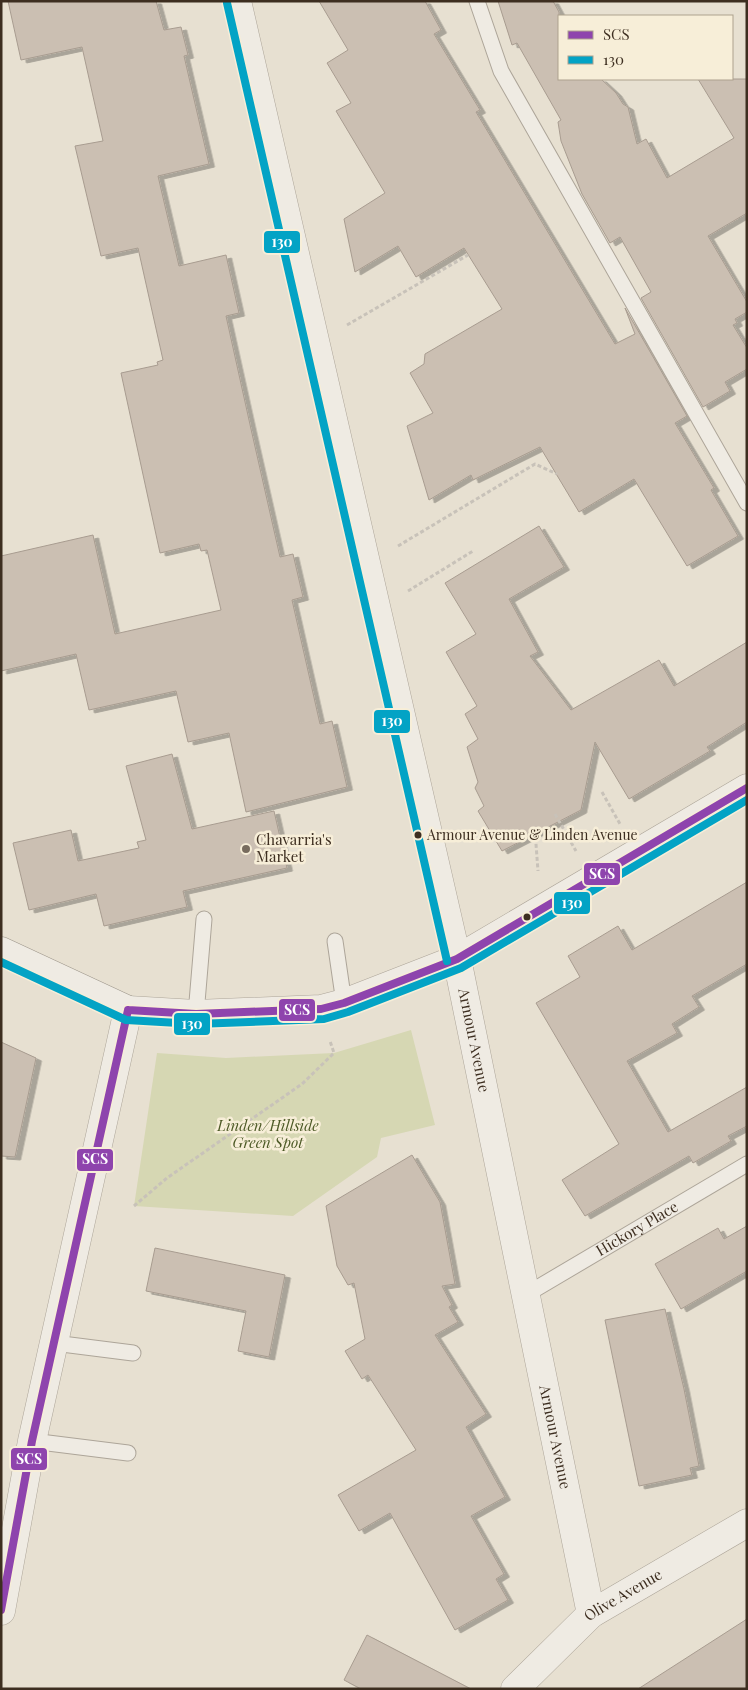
<svg xmlns="http://www.w3.org/2000/svg" width="748" height="1690" font-family="'Playfair Display',serif">
	<style>
		.green { fill: #d6d7b3 }
		.building { fill: #cbbfb2; stroke: #a89c90; filter: url(#shadow) }
		.lines { fill: none; stroke-linecap: round; stroke-linejoin: round }
		.service-casing { stroke: #ada599; stroke-width: 17 }
		.minor-casing { stroke: #ada599; stroke-width: 29 }
		.tertiary-casing { stroke: #ada599; stroke-width: 29 }
		.secondary-casing { stroke: #9c958a; stroke-width: 29 }
		.path { stroke: #c8c2b9; stroke-width: 3; stroke-dasharray: 4 2.5; stroke-linecap: butt }
		.service { stroke: #efebe3; stroke-width: 15 }
		.minor { stroke: #efebe3; stroke-width: 28 }
		.tertiary { stroke: #efebe3; stroke-width: 28 }
		.secondary { stroke: #efebe3; stroke-width: 28 }
		.bus-1-casing { stroke: #f7eed8; stroke-width: 11 }
		.bus-2-casing { stroke: #f7eed8; stroke-width: 11 }
		.bus-1 { stroke: #8e44ad; stroke-width: 8 }
		.bus-2 { stroke: #03a3c5; stroke-width: 8 }
		.bus-dot { fill: #3d2e20; stroke: #f7eed8; stroke-width: 2 }
		.poi-dot { fill: #786c5e; stroke: #f7eed8; stroke-width: 2 }
		.labels { text-anchor: middle; stroke-width: 5; stroke-linejoin: round; paint-order: stroke }
		.bus-label { font-size: 14px; fill: #3d2e20; stroke: #f7eed8; text-anchor: start }
		.poi-label { font-size: 15px; fill: #3d2e20; stroke: #f7eed8; text-anchor: start }
		.street-label { font-size: 15px; fill: #3d2e20; stroke: #f7eed8 }
		.park-label { font-size: 15px; font-style: italic; fill: #4d5a26; stroke: #f7eed8 }
		.line-badge { stroke: #f7eed8; stroke-width: 2 }
		.badge-label { font-size: 14px; text-anchor: middle; font-weight: bold; fill: #fff }
	</style>
	<defs>
		<filter id="shadow"><feDropShadow dx="5.5" dy="3" stdDeviation="0" flood-color="#0004"/></filter>
	</defs>
	<rect width="100%" height="100%" fill="#e7e0d1"/>
	<!-- green -->
	<path class="green" d="M 411,1030 L 435,1125 L 381,1138 L 377,1157 L 293,1216 L 134,1206 L 157,1053 L 226,1058 L 334,1053 Z"/>
	<!-- building -->
	<path class="building" d="M 8,1 L 156,1 L 164,30 L 181,27 L 188,55 L 184,56 L 209,164 L 158,176 L 179,266 L 226,255 L 239,313 L 226,316 L 251,429 L 280,557 L 293,554 L 303,597 L 292,600 L 320,724 L 332,721 L 347,787 L 246,812 L 229,733 L 188,742 L 176,691 L 89,710 L 76,654 L 1,671 L 1,556 L 93,535 L 115,634 L 221,610 L 207,550 L 201,551 L 199,544 L 160,553 L 121,373 L 158,365 L 157,362 L 163,360 L 138,248 L 101,256 L 75,146 L 103,141 L 82,47 L 21,60 Z
		M 319,1 L 425,1 L 441,30 L 434,34 L 480,110 L 476,112 L 615,344 L 635,334 L 625,308 L 687,416 L 675,423 L 714,488 L 711,490 L 738,536 L 687,566 L 634,479 L 579,512 L 540,447 L 473,480 L 471,475 L 429,500 L 407,426 L 433,413 L 410,373 L 424,364 L 425,354 L 502,309 L 464,248 L 416,277 L 398,246 L 355,272 L 344,219 L 385,193 L 336,111 L 351,103 L 327,63 L 348,50 Z
		M 498,1 L 553,1 L 559,12 L 559,79 L 601,79 L 616,93 L 623,104 L 628,107 L 637,144 L 646,139 L 667,178 L 734,138 L 698,79 L 747,79 L 747,213 L 708,236 L 747,302 L 747,312 L 735,319 L 737,323 L 733,325 L 747,348 L 747,369 L 725,382 L 730,391 L 703,407 L 641,298 L 651,292 L 620,237 L 610,243 L 582,194 L 561,141 L 558,122 L 561,120 L 517,43 L 512,45 Z
		M 539,526 L 564,567 L 509,599 L 538,652 L 530,656 L 571,710 L 659,660 L 674,686 L 747,642 L 747,722 L 707,747 L 710,751 L 629,799 L 595,742 L 581,810 L 502,851 L 478,811 L 484,806 L 475,788 L 478,782 L 467,747 L 478,739 L 465,714 L 477,706 L 446,652 L 476,634 L 445,583 Z
		M 172,754 L 192,829 L 274,811 L 287,868 L 183,891 L 187,907 L 104,926 L 96,894 L 29,910 L 13,843 L 71,830 L 78,861 L 139,848 L 137,842 L 146,840 L 126,766 Z
		M 747,882 L 747,964 L 692,996 L 699,1007 L 672,1024 L 677,1033 L 627,1061 L 668,1132 L 747,1087 L 747,1126 L 728,1136 L 731,1141 L 693,1163 L 689,1156 L 585,1216 L 562,1180 L 619,1144 L 536,1003 L 580,977 L 568,956 L 618,926 L 632,950 Z
		M 1,1042 L 36,1058 L 15,1157 L 1,1156 Z
		M 412,1155 L 440,1202 L 455,1284 L 442,1286 L 452,1305 L 449,1307 L 458,1322 L 435,1335 L 486,1414 L 466,1427 L 505,1497 L 471,1516 L 504,1574 L 496,1579 L 508,1600 L 455,1630 L 390,1513 L 359,1531 L 338,1495 L 416,1450 L 368,1375 L 362,1379 L 345,1351 L 365,1339 L 354,1283 L 348,1285 L 337,1266 L 326,1206 Z
		M 747,1226 L 747,1271 L 681,1309 L 655,1264 L 718,1228 L 724,1239 Z
		M 155,1248 L 285,1275 L 269,1357 L 238,1351 L 246,1311 L 146,1291 Z
		M 665,1309 L 684,1389 L 699,1466 L 690,1468 L 692,1475 L 639,1486 L 605,1320 Z
		M 747,1619 L 747,1689 L 638,1689 Z
		M 367,1635 L 471,1689 L 361,1689 L 344,1680 Z"/>
	<g class="lines">
		<!-- service casing -->
		<g class="service-casing">
			<g id="service">
				<path d="M 477,1 L 501,71 L 747,503"/>
				<path d="M 335,941 L 344,1003"/>
				<path d="M 196,1014 L 204,919"/>
				<path id="s1" d="M 527,1294 L 747,1164"/>
				<path d="M 54,1343 L 133,1353"/>
				<path d="M 32,1441 L 128,1453"/>
			</g>
		</g>
		<!-- minor casing -->
		<g class="minor-casing">
			<g id="minor">
				<path id="s2" d="M 237,1 L 457,959 L 591,1614"/>
				<path id="s3" d="M 515,1689 L 591,1614 L 747,1523"/>
			</g>
		</g>
		<!-- tertiary casing -->
		<g class="tertiary-casing">
			<path id="tertiary" d="M 1,1611 L 32,1441 L 128,1010 L 196,1014 L 321,1009 L 344,1003 L 457,959 L 747,788"/>
		</g>
		<!-- secondary casing -->
		<g class="secondary-casing">
			<path id="secondary" d="M 1,951 L 128,1010"/>
		</g>
		<!-- path -->
		<path class="path" d="M 347,325 L 468,255
			M 398,546 L 535,464 L 557,474
			M 408,591 L 473,551
			M 602,792 L 620,824
			M 555,814 L 576,851
			M 535,831 L 538,871
			M 134,1206 L 167,1178 L 302,1084 L 334,1053 L 330,1041"/>
		<!-- service -->
		<use href="#service" class="service"/>
		<!-- minor -->
		<use href="#minor" class="minor"/>
		<!-- tertiary -->
		<use href="#tertiary" class="tertiary"/>
		<!-- secondary -->
		<use href="#secondary" class="secondary"/>
		<!-- bus-1 casing -->
		<g class="bus-1-casing">
			<path id="bus-1" d="M 128,1010 L 196,1014 L 321,1009 L 344,1003 L 457,959 L 747,788
				M 1,1610 L 32,1441 L 128,1010"/>
		</g>
		<!-- bus-2 casing -->
		<g class="bus-2-casing">
			<path id="bus-2" d="M 227,3 L 447,961
				M 1,962 L 126,1020 L 196,1024 L 324,1019 L 348,1012 L 461,968 L 747,800"/>
		</g>
		<!-- bus-1 -->
		<use href="#bus-1" class="bus-1"/>
		<!-- bus-2 -->
		<use href="#bus-2" class="bus-2"/>
	</g>
	<!-- markers -->
	<g class="bus-dot">
		<circle cx="418" cy="835" r="4.5"/>
		<circle cx="527" cy="917" r="4.5"/>
	</g>
	<circle class="poi-dot" cx="246" cy="849" r="5"/>
	<g class="labels">
		<!-- bus labels -->
		<g class="bus-label">
			<text x="427" y="840">Armour Avenue &amp; Linden Avenue</text>
		</g>
		<!-- poi labels -->
		<g class="poi-label">
			<text x="256" y="845">Chavarria's<tspan x="256" dy="17">Market</tspan></text>
		</g>
		<!-- street labels -->
		<g class="street-label">
			<text dy="5" stroke="none"><textPath href="#s2" startOffset="1066">Armour Avenue</textPath></text>
			<text dy="5" stroke="none"><textPath href="#s1" startOffset="128">Hickory Place</textPath></text>
			<text dy="5" stroke="none"><textPath href="#s2" startOffset="1471">Armour Avenue</textPath></text>
			<text dy="5" stroke="none"><textPath href="#s3" startOffset="144">Olive Avenue</textPath></text>
		</g>
		<!-- park labels -->
		<g class="park-label">
			<text x="268" y="1131">Linden/Hillside<tspan x="268" dy="17">Green Spot</tspan></text>
		</g>
	</g>
	<g class="line-badge">
		<rect x="263" y="230" width="38" height="24" rx="5" fill="#03a3c5"/>
		<rect x="373" y="709" width="38" height="25" rx="5" fill="#03a3c5"/>
		<rect x="583" y="862" width="38" height="24" rx="5" fill="#8e44ad"/>
		<rect x="553" y="891" width="38" height="24" rx="5" fill="#03a3c5"/>
		<rect x="278" y="998" width="38" height="24" rx="5" fill="#8e44ad"/>
		<rect x="173" y="1012" width="38" height="24" rx="5" fill="#03a3c5"/>
		<rect x="76" y="1148" width="38" height="24" rx="5" fill="#8e44ad"/>
		<rect x="10" y="1447" width="38" height="24" rx="5" fill="#8e44ad"/>
	</g>
	<g class="badge-label">
		<text x="282" y="247">130</text>
		<text x="392" y="726">130</text>
		<text x="602" y="879">SCS</text>
		<text x="572" y="908">130</text>
		<text x="297" y="1015">SCS</text>
		<text x="192" y="1029">130</text>
		<text x="95" y="1164">SCS</text>
		<text x="29" y="1464">SCS</text>
	</g>
	<!-- border -->
	<rect width="748" height="1690" fill="none" stroke="#3d2e20" stroke-width="5"/>
	<!-- legend -->
	<rect x="558" y="15" width="175" height="65" fill="#f7eed8" stroke="#ada18e"/>
	<rect x="568" y="31" width="25" height="8" fill="#8e44ad" stroke="#ada18e"/>
	<text x="603" y="40" font-size="15" fill="#3d2e20">SCS</text>
	<rect x="568" y="56" width="25" height="8" fill="#03a3c5" stroke="#ada18e"/>
	<text x="603" y="65" font-size="15" fill="#3d2e20">130</text>
</svg>
